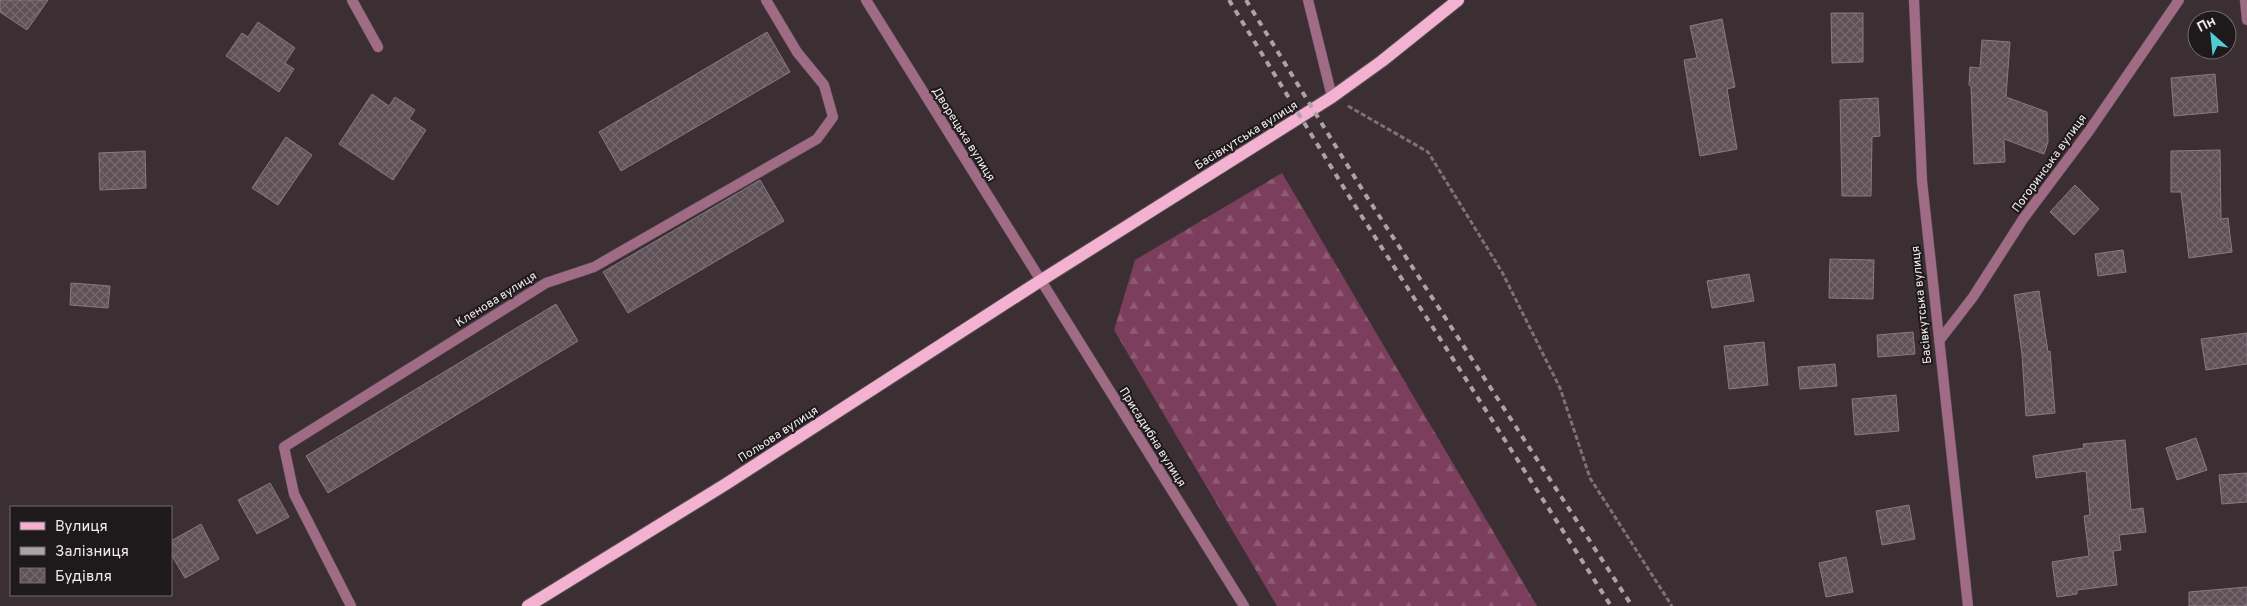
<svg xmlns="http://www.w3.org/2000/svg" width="2247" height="606" font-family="Overpass,sans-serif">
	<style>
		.forest { fill: url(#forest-firs) }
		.building { fill: url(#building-cross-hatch); stroke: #887a80 }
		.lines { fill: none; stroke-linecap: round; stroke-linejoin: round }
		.lane-casing { stroke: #584d51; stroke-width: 11 }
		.street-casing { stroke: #584d51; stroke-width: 11 }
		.primary-casing { stroke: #584d51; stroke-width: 14 }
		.path { stroke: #7d7377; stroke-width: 3; stroke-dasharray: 5 2.5; stroke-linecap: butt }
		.lane { stroke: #a06b85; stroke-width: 10 }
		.street { stroke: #a06b85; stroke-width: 10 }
		.primary { stroke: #f3b2d1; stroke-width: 12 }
		.rail { stroke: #ada3a7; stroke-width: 4; stroke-dasharray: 6 6; stroke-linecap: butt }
		.labels { text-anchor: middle; stroke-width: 4; stroke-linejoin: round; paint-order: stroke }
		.street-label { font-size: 12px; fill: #f1e9ec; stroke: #1e191b }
	</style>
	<defs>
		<pattern id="forest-firs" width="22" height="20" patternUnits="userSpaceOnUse" patternTransform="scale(1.25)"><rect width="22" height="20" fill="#7b3e5d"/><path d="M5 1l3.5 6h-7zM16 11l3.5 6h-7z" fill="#8e5a74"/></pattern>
		<pattern id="building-cross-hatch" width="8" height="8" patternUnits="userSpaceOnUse" patternTransform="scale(1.25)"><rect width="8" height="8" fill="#5e5157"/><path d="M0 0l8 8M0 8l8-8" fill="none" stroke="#766a6f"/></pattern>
	</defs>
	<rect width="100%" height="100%" fill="#3b2f34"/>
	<!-- forest -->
	<path class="forest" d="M 1282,173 L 1537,606 L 1277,606 L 1114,330 L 1135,260 Z"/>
	<!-- building -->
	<path class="building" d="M 0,0 L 48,0 L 27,30 L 0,12 Z
		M 1831,13 L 1863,13 L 1863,62 L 1832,63 Z
		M 1722,19 L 1735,87 L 1727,89 L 1737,149 L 1700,156 L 1684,60 L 1697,58 L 1690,26 Z
		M 258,22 L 295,48 L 285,63 L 294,69 L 279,92 L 226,56 L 242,33 L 248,37 Z
		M 767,32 L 790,72 L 621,171 L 599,132 Z
		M 1982,40 L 2010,42 L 2006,97 L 2047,112 L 2048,142 L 2044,154 L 2004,139 L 2005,162 L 1974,164 L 1971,86 L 1969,85 L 1970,67 L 1980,68 Z
		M 2215,74 L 2218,112 L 2174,116 L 2171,78 Z
		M 372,94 L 389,106 L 395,97 L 415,110 L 409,119 L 426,130 L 393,180 L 339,144 Z
		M 1878,98 L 1880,136 L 1872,137 L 1871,196 L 1842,196 L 1840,100 Z
		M 286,137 L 312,155 L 278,205 L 252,188 Z
		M 2220,150 L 2221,219 L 2228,218 L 2232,252 L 2189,258 L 2181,192 L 2171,192 L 2171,151 Z
		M 145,151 L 146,188 L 100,190 L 99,153 Z
		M 760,180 L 784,221 L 628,313 L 603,272 Z
		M 2075,185 L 2099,209 L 2074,235 L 2050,212 Z
		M 2123,250 L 2126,272 L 2098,276 L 2095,254 Z
		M 1830,259 L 1874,260 L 1873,299 L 1829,298 Z
		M 1749,274 L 1754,301 L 1712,308 L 1707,281 Z
		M 71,283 L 110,286 L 108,308 L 70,305 Z
		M 2039,291 L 2048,352 L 2050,351 L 2055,413 L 2026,416 L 2022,354 L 2014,295 Z
		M 556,304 L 578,341 L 328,493 L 306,456 Z
		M 1913,332 L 1915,354 L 1878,357 L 1877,335 Z
		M 2247,333 L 2247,364 L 2206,370 L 2201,339 Z
		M 1764,342 L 1768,385 L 1729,389 L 1724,346 Z
		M 1835,364 L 1837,386 L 1800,389 L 1798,367 Z
		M 1896,395 L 1899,431 L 1855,435 L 1852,399 Z
		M 2196,438 L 2207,470 L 2177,480 L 2166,448 Z
		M 2125,440 L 2131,510 L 2143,508 L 2146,532 L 2119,535 L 2121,550 L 2113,551 L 2117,585 L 2077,590 L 2077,594 L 2057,597 L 2052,562 L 2089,556 L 2084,516 L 2090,515 L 2086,471 L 2036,478 L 2033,456 L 2084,448 L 2083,444 Z
		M 2247,473 L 2247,502 L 2222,504 L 2219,475 Z
		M 270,483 L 289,517 L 257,534 L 238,500 Z
		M 1909,505 L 1915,539 L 1882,545 L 1876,511 Z
		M 201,524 L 219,559 L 185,578 L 171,554 L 171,541 Z
		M 1846,557 L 1853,592 L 1826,597 L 1819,563 Z
		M 2247,587 L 2247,606 L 2189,606 L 2189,592 Z"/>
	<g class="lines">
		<!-- lane casing -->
		<g class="lane-casing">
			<path id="lane" d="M 352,0 L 378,47
				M 351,606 L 294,494 L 284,447 L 546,283 L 594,267 L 817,139 L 833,117 L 824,85 L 797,52 L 766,0"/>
		</g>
		<!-- street casing -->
		<g class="street-casing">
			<path id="street" d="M 866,0 L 1244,606
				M 1308,0 L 1332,97
				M 1914,0 L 1922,181 L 1968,606
				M 2245,0 L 2247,20
				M 1939,341 L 1973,297 L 2023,219 L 2089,131 L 2179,0"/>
		</g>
		<!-- primary casing -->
		<g class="primary-casing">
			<path id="primary" d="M 528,606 L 726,484 L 1040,281 L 1332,97 L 1382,61 L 1458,0"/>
		</g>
		<!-- path -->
		<path class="path" d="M 1348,106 L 1428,152 L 1502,272 L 1560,388 L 1590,478 L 1672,606"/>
		<!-- lane -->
		<use href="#lane" class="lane"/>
		<!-- street -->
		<use href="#street" class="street"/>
		<!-- primary -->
		<use href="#primary" class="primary"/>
		<!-- rail -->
		<path class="rail" d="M 1229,0 L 1352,201 L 1611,606
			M 1246,0 L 1365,194 L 1632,606"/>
	</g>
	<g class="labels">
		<!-- street labels -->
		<g class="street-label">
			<text transform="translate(964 134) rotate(58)" y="4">Дворецька вулиця</text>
			<text transform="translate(1246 135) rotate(-32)" y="4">Басівкутська вулиця</text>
			<text transform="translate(2049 163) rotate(-54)" y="4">Погоринська вулиця</text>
			<text transform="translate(496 299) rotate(-32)" y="4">Кленова вулиця</text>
			<text transform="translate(1921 305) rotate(-96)" y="4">Басівкутська вулиця</text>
			<text transform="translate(778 434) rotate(-33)" y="4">Польова вулиця</text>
			<text transform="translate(1153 437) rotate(58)" y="4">Присадибна вулиця</text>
		</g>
	</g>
	<!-- legend -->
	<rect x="10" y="506" width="162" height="90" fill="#1e191b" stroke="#726c6f"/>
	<rect x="20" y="522" width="25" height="8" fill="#f3b2d1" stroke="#726c6f"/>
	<text x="55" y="531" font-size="15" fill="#f1e9ec">Вулиця</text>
	<rect x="20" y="547" width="25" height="8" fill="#ada3a7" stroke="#726c6f"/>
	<text x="55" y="556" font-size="15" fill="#f1e9ec">Залізниця</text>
	<rect x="20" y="568" width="25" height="15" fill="url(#building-cross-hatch)" stroke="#726c6f"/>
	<text x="55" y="581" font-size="15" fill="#f1e9ec">Будівля</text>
	<!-- north arrow -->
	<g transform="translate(2212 35) rotate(333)"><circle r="24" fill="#1e191b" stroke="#726c6f"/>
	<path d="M0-4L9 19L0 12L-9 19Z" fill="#51ccd2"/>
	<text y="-8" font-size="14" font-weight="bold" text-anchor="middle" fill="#f1e9ec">Пн</text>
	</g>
</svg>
